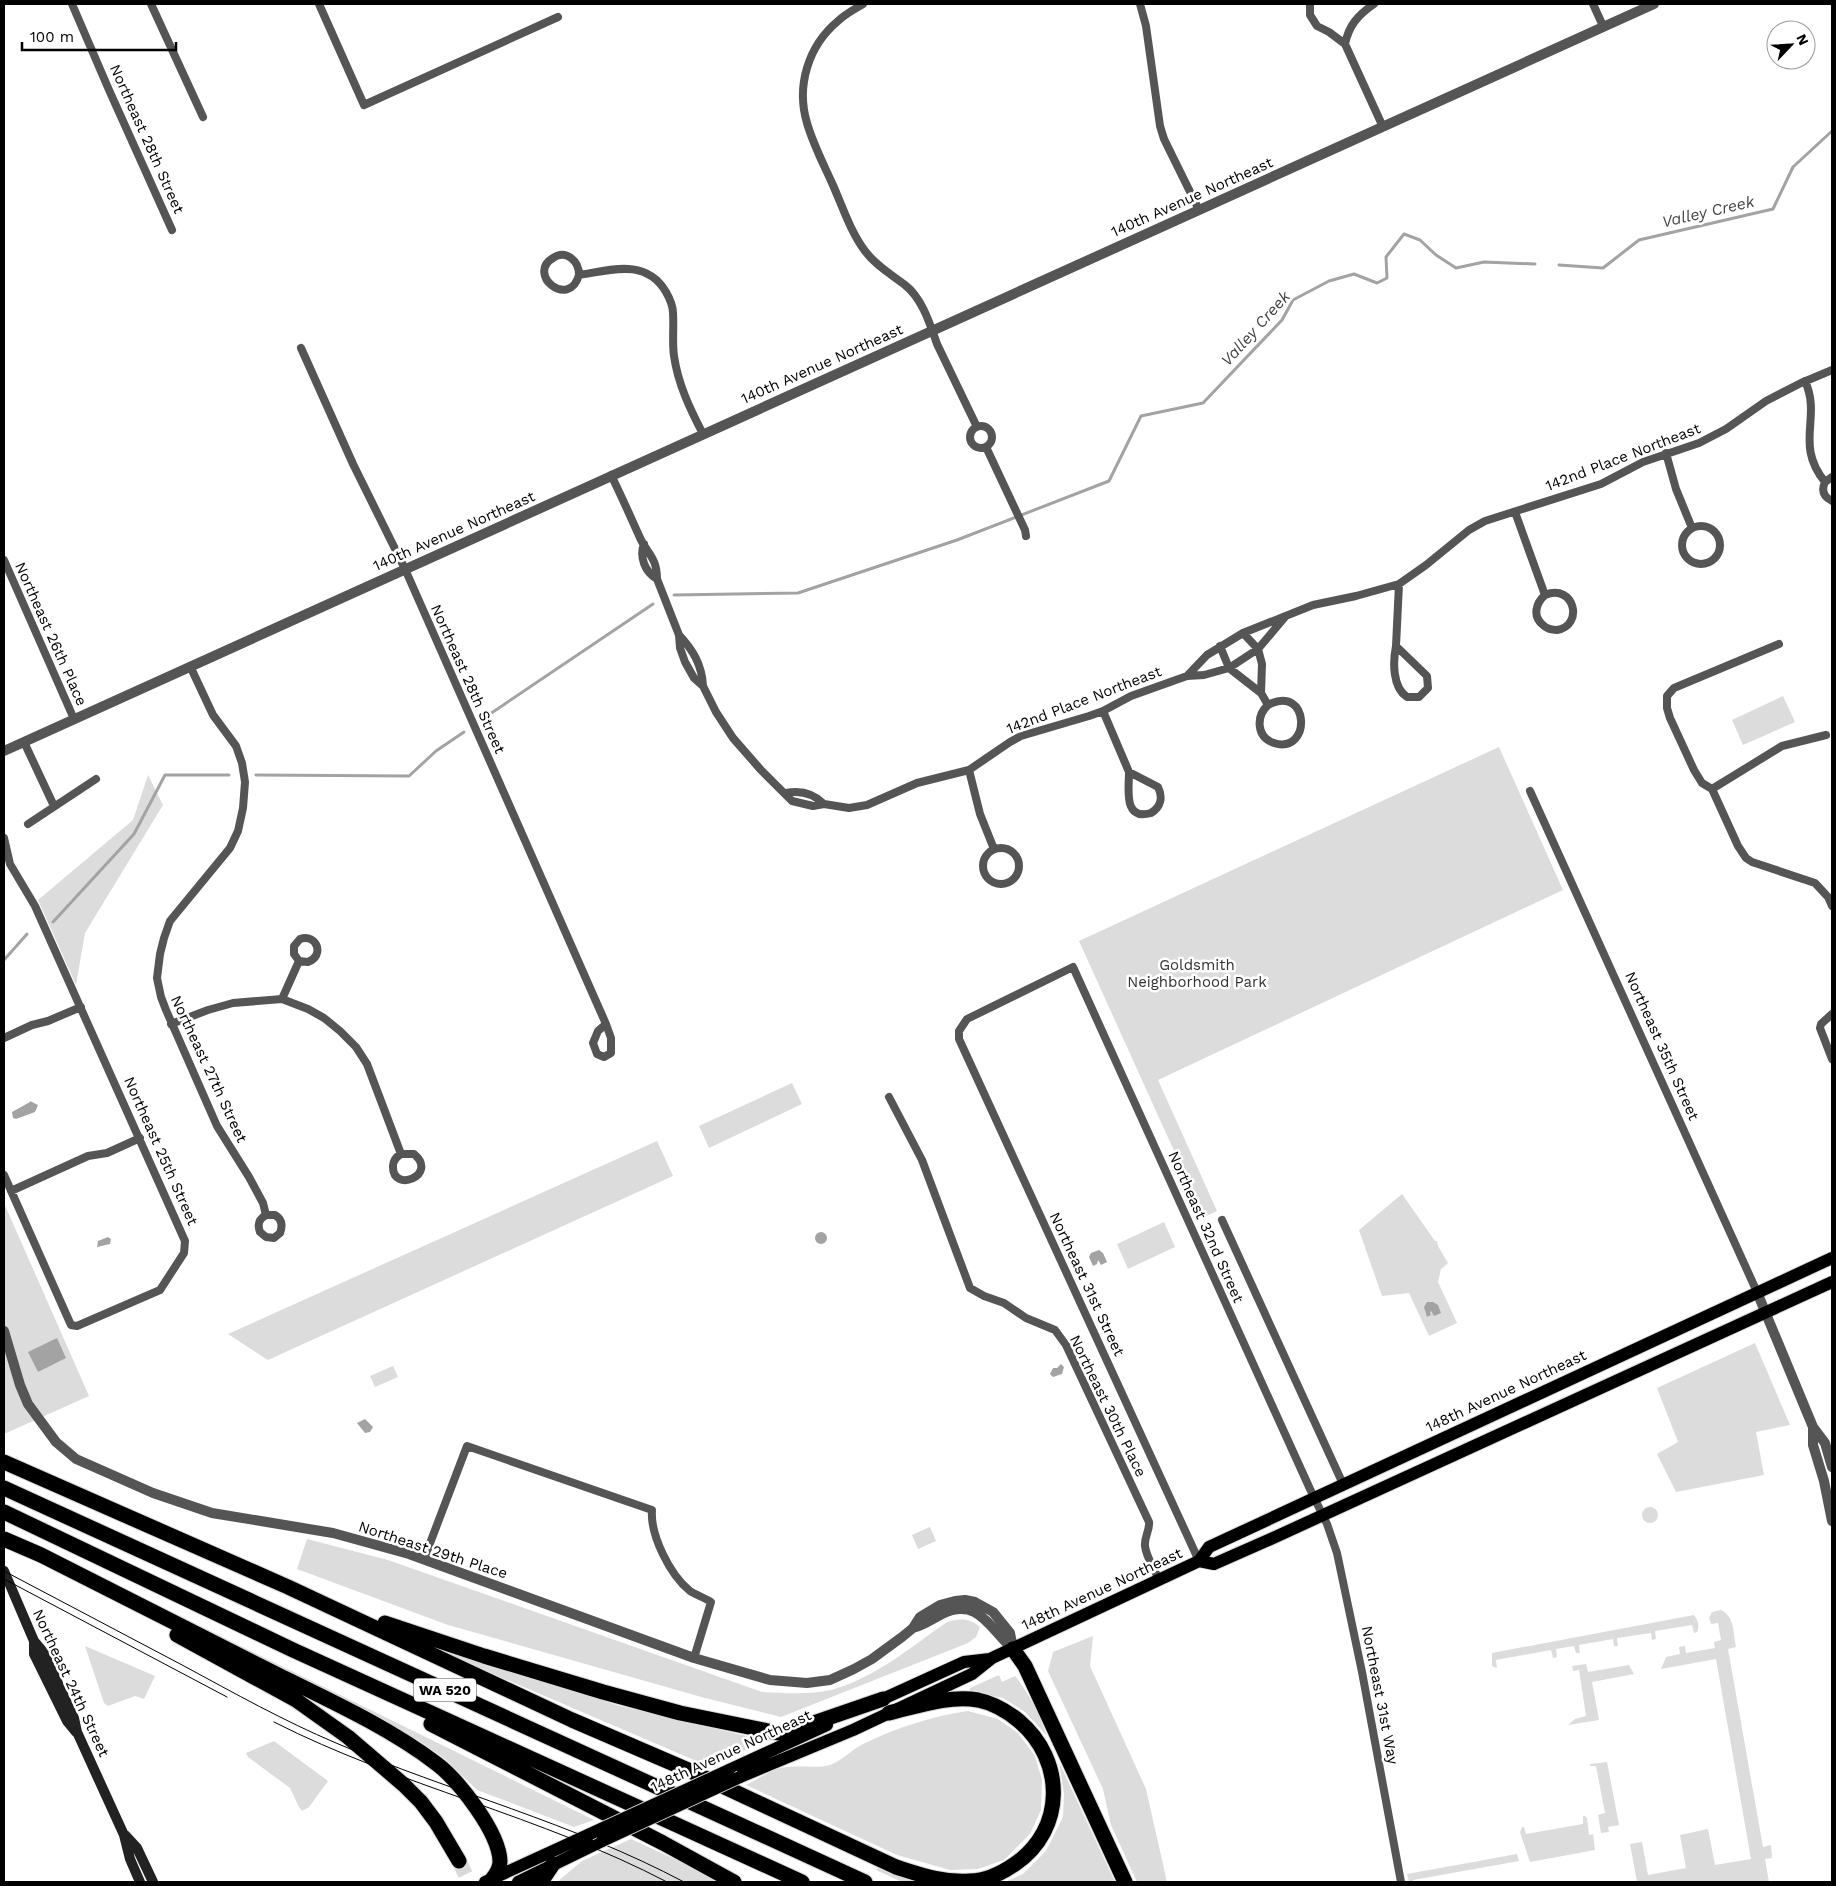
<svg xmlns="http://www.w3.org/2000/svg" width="1836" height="1886" font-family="'Work Sans',sans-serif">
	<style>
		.green { fill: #dcdcdc }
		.water { fill: #a3a3a3 }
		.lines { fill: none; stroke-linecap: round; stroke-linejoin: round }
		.stream { stroke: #a3a3a3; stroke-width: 3 }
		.motorway-tunnel { stroke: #d9d9d9; stroke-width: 15; stroke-dasharray: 15 8; stroke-linecap: butt }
		.primary-casing { stroke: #dbdbdb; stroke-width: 14 }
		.motorway-casing { stroke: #dbdbdb; stroke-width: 17 }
		.minor { stroke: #555; stroke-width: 8 }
		.tertiary { stroke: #555; stroke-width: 10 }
		.secondary { stroke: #222; stroke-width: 10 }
		.primary { stroke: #000; stroke-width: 12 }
		.motorway { stroke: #000; stroke-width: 15 }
		.tram { stroke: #000; stroke-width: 1 }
		.primary-bridge-casing { stroke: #dbdbdb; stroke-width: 14; stroke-linecap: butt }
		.primary-bridge { stroke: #000; stroke-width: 12 }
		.labels { text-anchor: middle; stroke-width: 5; stroke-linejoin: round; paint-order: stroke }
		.shield { fill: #fff; stroke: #4c4c4c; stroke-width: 1 }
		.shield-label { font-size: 14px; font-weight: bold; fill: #000 }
		.street-label { font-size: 15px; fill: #000; stroke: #fff }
		.park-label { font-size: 15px; fill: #333; stroke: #fff }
		.water-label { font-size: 16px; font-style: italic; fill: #444; stroke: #fff }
	</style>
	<rect width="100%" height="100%" fill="#fff"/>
	<!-- green -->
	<path class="green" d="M 1783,696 L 1795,722 L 1743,745 L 1732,720 Z
		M 1499,747 L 1563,890 L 1158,1080 L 1217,1211 L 1204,1217 L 1079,941 Z
		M 148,775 L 163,805 L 85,933 L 76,985 L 38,900 L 133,820 Z
		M 792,1083 L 802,1104 L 709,1148 L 699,1126 Z
		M 657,1141 L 673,1176 L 268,1360 L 228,1334 Z
		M 1402,1194 L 1435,1241 L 1437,1241 L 1438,1246 L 1448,1263 L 1441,1269 L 1438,1282 L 1457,1323 L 1429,1336 L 1409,1293 L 1382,1296 L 1359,1230 Z
		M 4,1203 L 89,1396 L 4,1434 Z
		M 1164,1222 L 1175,1247 L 1128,1269 L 1117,1244 Z
		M 1755,1343 L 1790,1425 L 1756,1432 L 1764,1475 L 1676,1492 L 1657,1454 L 1678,1442 L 1657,1388 Z
		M 393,1366 L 398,1377 L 375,1387 L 370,1376 Z
		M1642 1515a8 8 0 1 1 16 0a8 8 0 1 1-16 0Z
		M 930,1527 L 936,1541 L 918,1549 L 912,1535 Z
		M 307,1539 L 388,1560 L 762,1692 C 785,1693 809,1695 831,1690 C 875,1678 911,1647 947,1622 C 960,1618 970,1618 980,1627 L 976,1637 L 968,1643 L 781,1717 L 705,1698 L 448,1625 L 297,1569 Z
		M 117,1585 L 594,1820 L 574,1827 L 477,1790 L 444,1758 L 418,1740 L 115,1590 Z
		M 1721,1610 C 1735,1617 1733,1633 1736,1647 L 1728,1649 L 1763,1847 L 1771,1845 L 1772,1858 L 1765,1859 L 1769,1882 L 1637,1882 L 1630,1844 L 1642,1842 L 1648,1875 L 1686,1868 L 1680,1835 L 1708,1829 L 1715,1865 L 1751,1859 L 1716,1659 L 1661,1669 L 1666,1657 L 1680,1654 L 1679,1647 L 1685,1646 L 1686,1653 L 1715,1648 L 1714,1642 L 1721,1640 L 1718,1623 L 1711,1624 L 1709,1618 L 1712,1612 Z
		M 1694,1615 C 1698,1620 1700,1627 1697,1632 L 1694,1633 L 1692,1625 L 1655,1631 L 1656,1639 L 1652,1640 L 1651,1633 L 1617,1638 L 1618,1646 L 1614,1646 L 1613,1639 L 1579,1645 L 1580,1653 L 1576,1653 L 1574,1646 L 1556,1649 L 1557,1657 L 1553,1658 L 1551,1650 L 1496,1660 L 1497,1668 L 1492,1666 L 1492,1653 Z
		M 1093,1636 L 1090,1666 L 1146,1789 L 1167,1882 L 1137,1882 L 1111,1825 L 1103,1789 L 1048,1671 L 1053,1652 Z
		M 419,1639 L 616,1705 L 763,1740 L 762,1743 L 708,1766 L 414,1640 Z
		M 85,1646 L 155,1676 L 144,1699 L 135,1696 L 108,1706 L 104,1703 Z
		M 1586,1664 L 1588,1672 L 1629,1665 L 1634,1674 L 1592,1682 L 1599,1720 L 1568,1725 L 1575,1719 L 1586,1716 L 1579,1670 L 1573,1671 L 1572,1666 Z
		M 999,1675 L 1002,1682 L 1015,1676 C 1029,1693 1040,1715 1047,1736 L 1025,1712 L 1003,1698 L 970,1691 L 970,1688 Z
		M 968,1711 L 998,1719 L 1018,1733 L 1035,1756 L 1042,1780 L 1041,1810 L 1030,1834 L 1004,1860 L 978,1869 L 950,1870 L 897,1855 L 746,1785 C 756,1780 767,1773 777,1769 C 792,1764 819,1769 830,1765 C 843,1760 851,1750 863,1744 C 896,1728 932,1716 968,1711 Z
		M 274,1741 L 328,1781 L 309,1807 L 302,1811 L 299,1807 L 290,1788 L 248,1757 L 246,1753 Z
		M 1059,1762 L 1115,1882 L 1005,1882 L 1023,1874 L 1046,1851 L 1063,1817 L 1064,1794 Z
		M 1607,1762 L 1619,1825 L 1608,1827 L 1609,1832 L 1601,1833 L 1598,1815 L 1605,1813 L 1596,1766 L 1590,1766 L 1590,1764 Z
		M 1583,1816 L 1585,1816 L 1587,1818 L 1589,1835 L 1593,1834 L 1595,1850 L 1530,1862 L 1520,1832 L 1522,1827 L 1524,1827 L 1526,1834 L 1583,1824 Z
		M 631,1839 L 703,1872 L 719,1882 L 557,1882 L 582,1861 Z
		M 1517,1854 L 1519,1861 L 1413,1880 L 1413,1882 L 1409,1882 L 1407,1874 Z
		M 878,1868 L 916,1882 L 902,1882 L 876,1870 Z"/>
	<!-- water -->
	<path class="water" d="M 30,1101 L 38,1105 L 35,1112 L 16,1119 L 13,1118 L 12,1112 L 30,1102 Z
		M815 1238a6 6 0 1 1 12 0a6 6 0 1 1-12 0Z
		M 108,1237 L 111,1239 L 110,1244 L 97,1247 L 98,1241 Z
		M 1099,1250 L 1103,1253 L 1107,1262 L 1101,1265 L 1098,1260 L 1097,1264 L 1093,1266 L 1089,1257 L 1091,1253 Z
		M 1427,1302 L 1433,1302 L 1438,1305 L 1441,1313 L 1434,1316 L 1431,1311 L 1430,1312 L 1431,1315 L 1427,1317 L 1424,1307 Z
		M 57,1338 L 66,1358 L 38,1372 L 28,1352 Z
		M 1061,1364 L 1064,1367 L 1062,1374 L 1053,1377 L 1050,1374 L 1053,1368 L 1057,1368 Z
		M 365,1419 L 373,1427 L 370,1432 L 365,1433 L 357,1423 Z"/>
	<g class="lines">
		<!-- stream -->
		<path class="stream" d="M 1559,265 L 1603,268 L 1639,240 L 1773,209 L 1793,167 L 1832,131
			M 674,595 L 798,593 L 957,540 L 1109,481 L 1141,416 L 1203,403 L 1282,320 L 1293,300 L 1329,281 L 1354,274 L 1377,283 L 1387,278 L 1386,257 L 1404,234 L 1420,240 L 1436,255 L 1456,268 L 1484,262 L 1535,264
			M 484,718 L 653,604
			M 256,775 L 409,776 L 436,751 L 464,732
			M 53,922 L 134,834 L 165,775 L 229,775
			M 4,960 L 27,934"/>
		<!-- motorway-tunnel -->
		<path class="motorway-tunnel" d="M 459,1861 L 469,1882"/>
		<!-- primary casing -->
		<g class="primary-casing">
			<path id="primary" d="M 1199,1561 L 1214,1564 L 1273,1538 L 1832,1282
				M 874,1703 L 964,1662 L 990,1659
				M 729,1770 L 827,1725
				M 740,1777 L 853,1730 L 972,1674 L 992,1658 L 1199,1561 L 1209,1547 L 1832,1258
				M 485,1882 L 590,1834
				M 518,1882 L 602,1841"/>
		</g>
		<!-- motorway casing -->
		<g class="motorway-casing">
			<path id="motorway" d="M 4,1462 L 288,1587 L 572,1720 L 688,1770 L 896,1867 C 921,1875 943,1883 970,1881 C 986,1881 1002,1873 1015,1864 C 1066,1829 1065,1760 1019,1721 C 1008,1712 993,1703 978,1700 C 949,1695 918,1706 889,1713
				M 4,1488 L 865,1882
				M 4,1512 L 293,1650 L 802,1882
				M 4,1539 L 41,1555 C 120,1595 199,1635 278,1675 C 331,1701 390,1728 437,1764 C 459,1781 499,1832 500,1861 C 500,1867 497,1873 493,1878
				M 385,1623 L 484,1656 L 603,1692 L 680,1713 L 778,1733 L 796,1729 L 883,1699
				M 177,1635 L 296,1700 L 348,1737 L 404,1785 L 421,1802 L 436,1822 L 459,1861
				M 1013,1649 L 1025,1666 L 1125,1882
				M 431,1724 L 663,1843 L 734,1882
				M 541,1882 L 553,1864"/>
		</g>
		<!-- minor -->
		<path class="minor" d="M 72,4 L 109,90 L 172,230
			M 151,4 L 203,117
			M 319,4 L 364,105 L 558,17
			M 863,4 C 855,9 845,14 838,21 C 808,46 796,86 807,123 C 813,144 823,163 832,183 C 842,205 850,231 865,251 C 876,266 891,274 905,285 C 922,298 930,324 937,344 L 977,427
			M 1140,4 L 1146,26 L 1160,126 L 1164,139 L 1199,210
			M 1310,4 L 1310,15 L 1317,26 L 1329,32 L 1345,44 L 1383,127
			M 1593,4 L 1603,26
			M 1345,44 C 1349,25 1358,15 1374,4
			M 579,275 C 569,310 526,274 553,258 C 566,249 579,261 579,275 C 611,270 646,258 666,292 C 670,299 673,305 673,313 C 674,327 672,342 674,356 C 678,384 690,409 703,434
			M 301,348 L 353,464 L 405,569 L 606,1024 L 598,1031 L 593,1043 L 597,1054 L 604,1057 L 611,1053 L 611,1038 L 606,1024
			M 1805,381 C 1822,418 1794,444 1825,482
			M970 437a11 11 0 1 1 22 0a11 11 0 1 1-22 0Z
			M 986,447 L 1025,530 L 1026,536
			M 1666,453 L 1676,489 L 1692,528
			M 611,475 C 622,497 631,518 641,540 C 649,555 657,559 657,579 L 679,635 L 680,648 L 685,662 L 694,678 L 703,686 L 716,712 L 733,738 L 761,770 L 792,801 L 813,806 L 824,804 L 849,808 L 867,805 L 917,783 L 969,770 L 1010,742 L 1021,736 L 1089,716 L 1103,711 L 1131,696 L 1187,676 L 1204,675 L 1229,668 L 1258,649 L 1285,617
			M 1832,477 L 1825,482 C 1821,491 1824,497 1832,501
			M 1515,512 L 1545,595 C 1536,603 1532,616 1543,625 C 1547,629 1552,630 1557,630 C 1584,626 1575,583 1545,595
			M1682 545a19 19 0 1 1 38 0a19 19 0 1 1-38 0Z
			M 644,544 C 639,557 645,572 657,579
			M 4,560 L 74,719
			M 1243,633 L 1258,649 L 1262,664 L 1261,693
			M 679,635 C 693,650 702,665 703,686
			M 1779,644 L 1674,688 L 1667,696 L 1667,708 L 1670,718 L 1694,770 L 1702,783 L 1712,789 L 1738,846 L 1746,858 L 1752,862 L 1815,883 L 1828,897 L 1832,906
			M 1220,646 L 1229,668 L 1261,693 L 1268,705 C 1256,716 1256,737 1274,743 C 1312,755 1310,683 1268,705
			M 1396,646 C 1393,661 1392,687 1407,697 L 1419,697 L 1428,688 L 1427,676 L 1396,646 L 1399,584
			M 190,666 L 213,715 L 236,746 L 242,763 L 245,782 L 243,808 L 238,831 L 230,848 L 170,921 L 164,938 L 160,954 L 157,978 L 161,997 L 166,1010 L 217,1126 L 249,1177 L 263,1203 L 266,1215 C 259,1219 257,1224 260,1232 L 266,1237 L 274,1238 L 280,1233 C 283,1225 282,1219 275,1215 L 266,1215
			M 1187,676 L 1207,655 L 1243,633 L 1313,605 L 1356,596 L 1399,584 L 1426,565 L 1469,530 L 1485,521 L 1601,484 L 1643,462 L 1699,443 L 1726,429 L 1766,401 L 1801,383 L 1832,370
			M 1103,711 L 1129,772 L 1158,787 C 1163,797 1161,807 1151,813 C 1123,821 1129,789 1129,772
			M 24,742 L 54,806
			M 969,770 L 980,814 L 994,849
			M 1712,789 L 1782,746 L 1826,735
			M 1530,791 L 1757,1292
			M 786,793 C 801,790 813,793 824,804
			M 28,824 L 96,779
			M 4,838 L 10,864 L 35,906 L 185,1241 L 184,1253 L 160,1290 L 77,1326 L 71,1325 L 4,1175
			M983 866a18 18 0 1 1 36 0a18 18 0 1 1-36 0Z
			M 282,999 L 299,961 L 308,962 C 325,956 317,933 300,939 L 294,946 L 294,954 L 299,961
			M 1832,1014 L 1821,1024 L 1820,1028 L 1832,1059
			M 171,1024 L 208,1010 L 233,1003 L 282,999 L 308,1009 L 324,1018 L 340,1031 L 356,1047 L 367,1064 L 401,1154 C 396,1157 393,1160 393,1166 C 392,1194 439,1175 414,1154 L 401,1154
			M 4,1038 L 32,1025 L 48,1021 L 81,1007
			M 889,1097 L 922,1160 L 970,1288 L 984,1296 L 1004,1303 L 1026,1318 L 1055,1330 L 1066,1345 L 1149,1522 C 1150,1530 1144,1537 1145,1546 C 1146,1557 1155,1570 1159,1580
			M 11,1191 L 88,1156 L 107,1153 L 140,1138
			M 1222,1220 L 1343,1484
			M 424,1559 L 467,1446 L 652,1510 C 650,1535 670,1575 690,1591 C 696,1595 705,1598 711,1602 L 694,1658
			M 1199,1561 L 959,1039 L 959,1031 L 967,1019 L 1073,967 L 1310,1489 L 1327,1524 L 1337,1553 L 1362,1672 L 1401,1882"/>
		<!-- tertiary -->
		<path class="tertiary" d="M 4,751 L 1654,4
			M 1757,1292 L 1813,1427 L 1825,1443 L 1832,1467
			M 4,1331 L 20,1385 L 28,1404 L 56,1442 L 76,1459 L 101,1470 L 153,1493 L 212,1513 L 333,1533 L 409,1554 L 694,1658 L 770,1680 L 807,1683 L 830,1680 L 854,1669 L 872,1659 L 902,1637 L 913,1628 L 920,1617 L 940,1605 L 955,1601 L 965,1600 L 975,1602 L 993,1612 L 1010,1633 L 1013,1649
			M 1813,1427 L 1813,1445 L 1824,1481 L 1832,1521
			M 913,1628 C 924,1625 932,1619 942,1614 C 979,1596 990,1630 1013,1649"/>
		<!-- secondary -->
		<path class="secondary" d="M 4,1571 L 34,1641 L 44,1653 L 74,1718 L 77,1732 L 124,1835 L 130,1859 L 140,1882
			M 34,1641 L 34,1654 L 67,1721 L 76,1732
			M 125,1835 L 137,1848 L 153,1882"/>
		<!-- primary -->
		<use href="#primary" class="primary"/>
		<!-- motorway -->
		<use href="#motorway" class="motorway"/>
		<!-- tram -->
		<path class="tram" d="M 4,1571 C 64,1603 124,1634 184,1666 C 234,1693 284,1721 336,1743 C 451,1792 573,1823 684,1882
			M 4,1579 L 227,1697
			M 274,1722 C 400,1786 541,1816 667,1882"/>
		<!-- primary-bridge casing -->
		<g class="primary-bridge-casing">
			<path id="primary-bridge" d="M 590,1834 L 729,1770
				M 602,1841 L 740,1777"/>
		</g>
		<!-- primary-bridge -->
		<use href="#primary-bridge" class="primary-bridge"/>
	</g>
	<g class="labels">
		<!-- shield labels -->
		<rect class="shield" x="414" y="1678.5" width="62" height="23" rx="4"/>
		<g class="shield-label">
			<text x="445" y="1695">WA 520</text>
		</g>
		<!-- street labels -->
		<g class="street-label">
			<text transform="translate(147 139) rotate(66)" y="5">Northeast 28th Street</text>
			<text transform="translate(1192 197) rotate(-24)" y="5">140th Avenue Northeast</text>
			<text transform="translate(822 364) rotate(-24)" y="5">140th Avenue Northeast</text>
			<text transform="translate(1623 457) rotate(-21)" y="5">142nd Place Northeast</text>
			<text transform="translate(454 531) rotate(-24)" y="5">140th Avenue Northeast</text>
			<text transform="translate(51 634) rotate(66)" y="5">Northeast 26th Place</text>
			<text transform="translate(468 679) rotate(66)" y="5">Northeast 28th Street</text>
			<text transform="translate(1084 700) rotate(-21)" y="5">142nd Place Northeast</text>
			<text transform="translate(1662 1046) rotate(66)" y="5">Northeast 35th Street</text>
			<text transform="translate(209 1069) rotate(65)" y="5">Northeast 27th Street</text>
			<text transform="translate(161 1151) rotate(66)" y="5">Northeast 25th Street</text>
			<text transform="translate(1206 1227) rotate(66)" y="5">Northeast 32nd Street</text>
			<text transform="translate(1087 1284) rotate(65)" y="5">Northeast 31st Street</text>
			<text transform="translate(1506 1391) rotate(-25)" y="5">148th Avenue Northeast</text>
			<text transform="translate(1108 1406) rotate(64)" y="5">Northeast 30th Place</text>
			<text transform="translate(433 1550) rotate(18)" y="5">Northeast 29th Place</text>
			<text transform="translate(1102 1589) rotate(-25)" y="5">148th Avenue Northeast</text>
			<text transform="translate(71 1683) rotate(65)" y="5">Northeast 24th Street</text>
			<text transform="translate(1380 1695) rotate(79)" y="5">Northeast 31st Way</text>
			<text transform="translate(731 1751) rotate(-25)" y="5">148th Avenue Northeast</text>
		</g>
		<!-- park labels -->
		<g class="park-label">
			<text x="1197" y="970">Goldsmith<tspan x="1197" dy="17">Neighborhood Park</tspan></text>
		</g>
		<!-- water labels -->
		<g class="water-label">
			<text transform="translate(1708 211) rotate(-13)" y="6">Valley Creek</text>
			<text transform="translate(1255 328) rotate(-48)" y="6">Valley Creek</text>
		</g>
	</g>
	<!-- border -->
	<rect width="1836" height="1886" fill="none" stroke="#000000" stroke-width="10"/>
	<!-- north arrow -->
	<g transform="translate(1791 45) rotate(65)"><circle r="24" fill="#ffffff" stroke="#999999"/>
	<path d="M0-4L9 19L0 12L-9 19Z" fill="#000000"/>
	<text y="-8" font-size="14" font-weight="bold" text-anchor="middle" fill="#000000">N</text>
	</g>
	<!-- scale -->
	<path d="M22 42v8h154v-8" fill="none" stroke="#000000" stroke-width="2.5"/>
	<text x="30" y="42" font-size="15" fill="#000000" stroke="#ffffff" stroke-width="4" paint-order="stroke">100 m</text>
</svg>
